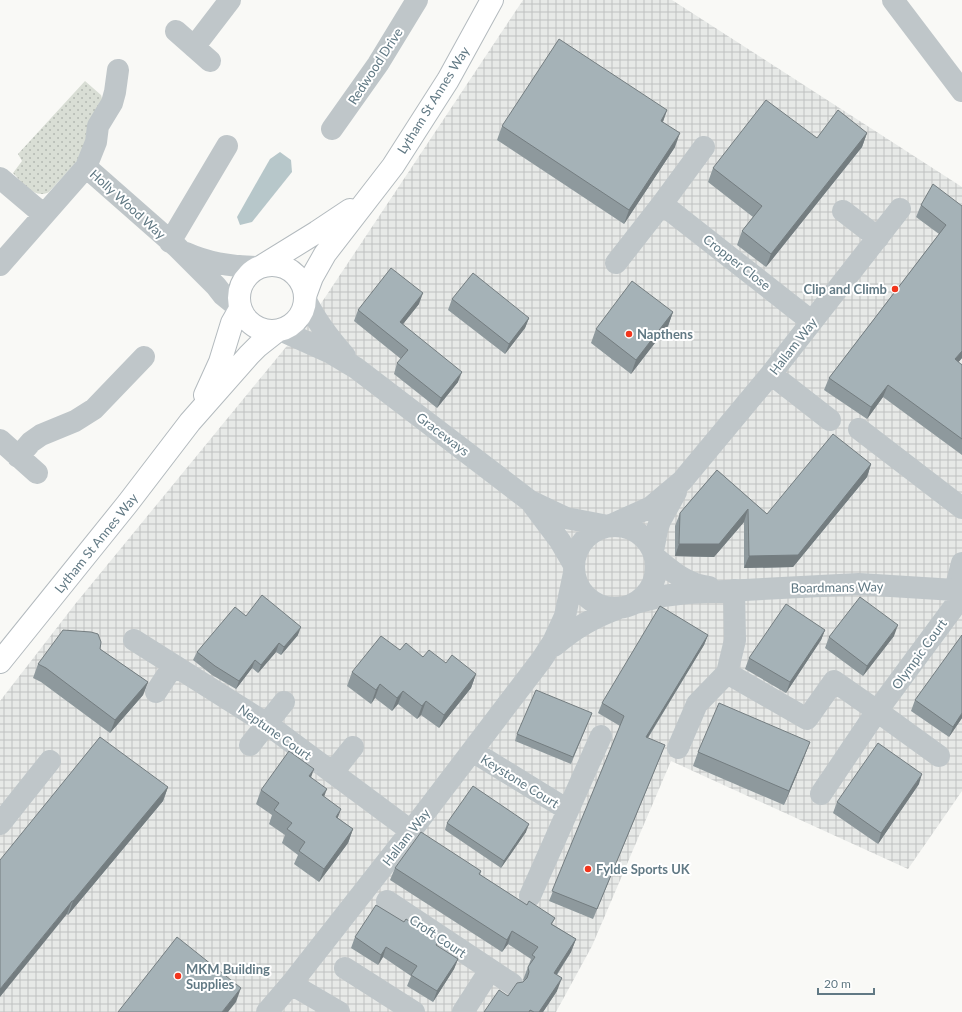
<svg xmlns="http://www.w3.org/2000/svg" width="962" height="1012" font-family="Lato,sans-serif">
	<style>
		.industrial { fill: url(#industrial-grid) }
		.grass { fill: url(#grass-dots) }
		.water { fill: #b7c7ca }
		.lines { fill: none; stroke-linecap: round; stroke-linejoin: round }
		.major-casing { stroke: #b3babe; stroke-width: 24 }
		.minor { stroke: #bfc6c9; stroke-width: 22 }
		.major { stroke: #fff; stroke-width: 22 }
		.wall { fill: #8e999d }
		.shaded-wall { fill: #747d80 }
		.building { fill: #a5b2b7; stroke: #747d80 }
		.poi-dot { fill: #f2351d; stroke: #fff; stroke-width: 1.5 }
		.labels { text-anchor: middle; stroke-width: 4; stroke-linejoin: round; paint-order: stroke }
		.street-label { font-size: 13px; fill: #617984; stroke: #fff }
		.poi-label { font-size: 13px; font-weight: bold; fill: #617984; stroke: #fff; text-anchor: start }
	</style>
	<defs>
		<pattern id="industrial-grid" width="8" height="8" patternUnits="userSpaceOnUse"><rect width="8" height="8" fill="#e7e9e7"/><path d="M0 4h8M4 0v8" fill="none" stroke="#bfc2c1"/></pattern>
		<pattern id="grass-dots" width="8" height="8" patternUnits="userSpaceOnUse"><rect width="8" height="8" fill="#d9ded5"/><path d="M2 2h.1M6 6h.1" fill="none" stroke="#b3b9b2" stroke-width="1.8" stroke-linecap="round"/></pattern>
	</defs>
	<rect width="100%" height="100%" fill="#f9f9f6"/>
	<!-- industrial -->
	<path class="industrial" d="M 523,0 L 672,0 L 962,187 L 962,791 L 908,869 L 671,761 L 592,946 L 556,1012 L 0,1012 L 0,701 L 76,603 L 318,308 Z"/>
	<!-- grass -->
	<path class="grass" d="M 85,81 L 101,95 L 103,102 L 89,148 L 49,192 C 35,200 23,183 13,173 L 22,161 L 18,154 Z"/>
	<!-- water -->
	<path class="water" d="M 280,152 L 291,160 L 292,172 L 252,222 L 240,225 L 237,217 L 270,159 Z"/>
	<g class="lines">
		<!-- major casing -->
		<g class="major-casing">
			<path id="major" d="M239 298a33 33 0 1 1 66 0a33 33 0 1 1-66 0Z
				M 262,266 L 317,232 L 350,210
				M 305,296 L 312,277 L 325,254 L 393,166 L 448,80 L 492,0
				M 205,395 L 220,362 L 232,323 L 240,309
				M 0,662 L 128,503 L 190,422 L 249,355 L 258,346 L 277,331"/>
		</g>
		<!-- minor -->
		<path class="minor" d="M 893,0 L 962,91
			M 176,31 L 210,61
			M 194,47 L 230,0
			M 332,129 L 378,64 L 417,0
			M 86,167 L 96,142 L 98,126 L 112,103 L 115,92 L 118,70
			M 0,178 L 44,215
			M 662,204 L 811,321
			M 843,211 L 878,238
			M 170,242 L 227,146
			M 186,253 C 210,264 234,267 260,267
			M 616,263 L 662,204 L 704,147
			M 0,265 L 86,167 L 177,247 L 216,286 L 223,295 L 239,308
			M 305,298 C 315,320 329,338 345,356
			M 280,330 L 331,353 L 356,368 L 530,501 L 566,518 L 608,526
			M 771,374 L 830,420
			M 859,429 L 962,508
			M 0,440 L 37,473
			M 18,457 L 31,442 L 41,435 L 75,421 L 94,409 L 144,357
			M 533,505 L 560,541 L 574,565
			M 611,525 L 651,507 L 682,481 L 771,374 L 900,209
			M574 567a41 41 0 1 1 82 0a41 41 0 1 1-82 0Z
			M 653,551 L 657,530 L 660,521 L 676,492
			M 656,558 C 672,571 687,585 709,587
			M 734,590 L 735,640 L 727,673 L 807,719 L 834,681 L 877,711 L 962,596
			M 955,590 L 962,563
			M 635,603 L 663,596 L 687,593 L 859,584 L 955,590 L 962,594
			M 134,640 L 267,724 L 411,831
			M 554,646 C 576,627 593,618 619,608
			M 156,692 L 173,666
			M 250,745 L 284,702
			M 678,748 L 697,704 L 727,673
			M 472,751 L 568,810
			M 333,772 L 353,747
			M 821,794 L 877,711 L 939,756
			M 0,824 L 50,761
			M 530,896 L 601,736
			M 387,901 L 512,984
			M 345,968 L 414,1012
			M 291,984 L 339,1012
			M 267,1012 L 291,984 L 411,831 L 542,659 L 553,642 L 565,616 L 574,573
			M 463,1012 L 490,970"/>
		<!-- major -->
		<use href="#major" class="major"/>
	</g>
	<!-- wall -->
	<path class="wall" d="M 667,110 L 663,122 L 675,147 L 624,224 L 497,140 L 502,126 Z
		M 867,133 L 862,147 L 766,267 L 737,245 L 742,231 L 753,217 L 708,182 L 713,168 L 817,138 Z
		M 921,205 L 962,206 L 962,358 L 958,362 L 962,365 L 962,455 L 883,397 L 867,419 L 824,390 L 829,378 L 939,234 L 916,217 Z
		M 452,299 L 529,318 L 525,328 L 505,354 L 448,310 Z
		M 419,304 L 402,325 L 458,382 L 437,408 L 394,374 L 397,363 L 401,359 L 354,321 L 358,310 Z
		M 673,312 L 668,326 L 631,374 L 591,343 L 596,329 Z
		M 871,464 L 867,477 L 793,567 L 744,568 L 744,522 L 714,557 L 675,556 L 675,526 L 680,513 L 717,470 L 767,514 Z
		M 246,616 L 298,635 L 281,655 L 276,652 L 258,673 L 252,668 L 236,689 L 212,675 L 193,660 L 197,652 Z
		M 825,630 L 821,640 L 786,693 L 745,669 L 749,658 Z
		M 708,635 L 704,645 L 648,738 L 661,755 L 593,919 L 549,901 L 620,726 L 598,713 L 602,703 Z
		M 894,636 L 863,676 L 825,648 L 829,637 Z
		M 100,649 L 148,682 L 143,695 L 110,733 L 41,682 L 33,678 L 38,664 Z
		M 400,650 L 446,663 L 476,674 L 471,688 L 439,728 L 421,715 L 417,719 L 398,704 L 392,711 L 375,698 L 371,704 L 347,686 L 352,672 Z
		M 915,700 L 962,718 L 949,737 L 911,711 Z
		M 592,713 L 571,764 L 515,741 L 517,734 Z
		M 698,752 L 805,755 L 784,805 L 693,766 Z
		M 311,777 L 338,818 L 353,829 L 348,843 L 319,882 L 294,864 L 298,855 L 282,843 L 285,835 L 269,824 L 272,815 L 256,804 L 261,790 Z
		M 919,784 L 878,844 L 833,813 L 837,802 Z
		M 168,787 L 163,801 L 68,915 L 0,860 Z
		M 447,823 L 526,832 L 501,868 L 445,830 Z
		M 395,868 L 481,871 L 480,875 L 527,905 L 555,918 L 552,924 L 576,939 L 571,952 L 557,975 L 557,991 L 543,1012 L 484,1012 L 508,996 L 524,981 L 523,980 L 531,959 L 508,944 L 502,952 L 390,880 Z
		M 404,922 L 439,940 L 437,946 L 458,959 L 454,969 L 433,1002 L 407,986 L 411,976 L 383,957 L 378,965 L 351,948 L 355,937 Z"/>
	<!-- shaded-wall -->
	<path class="shaded-wall" d="M 667,110 L 662,124 L 661,121 Z
		M 680,133 L 675,147 L 624,224 L 629,210 Z
		M 867,133 L 862,147 L 766,267 L 771,254 Z
		M 423,293 L 419,304 L 396,333 L 400,322 Z
		M 673,312 L 668,326 L 631,374 L 636,360 Z
		M 529,318 L 525,328 L 505,354 L 509,344 Z
		M 962,351 L 962,358 L 951,371 L 955,359 Z
		M 462,372 L 458,382 L 437,408 L 441,398 Z
		M 888,385 L 883,397 L 867,419 L 871,407 Z
		M 871,464 L 867,477 L 793,567 L 744,568 L 749,556 Z
		M 748,509 L 744,522 L 714,557 L 675,556 L 679,544 Z
		M 898,625 L 894,636 L 863,676 L 867,666 Z
		M 301,627 L 298,635 L 281,655 L 284,647 Z
		M 825,630 L 821,640 L 786,693 L 790,682 Z
		M 708,635 L 704,645 L 642,747 L 646,737 Z
		M 279,643 L 276,652 L 258,673 L 261,665 Z
		M 255,660 L 252,668 L 236,689 L 239,681 Z
		M 476,674 L 471,688 L 439,728 L 444,715 Z
		M 148,682 L 143,695 L 110,733 L 115,720 Z
		M 380,684 L 375,698 L 371,704 L 376,690 Z
		M 403,691 L 398,704 L 392,711 L 397,698 Z
		M 426,701 L 421,715 L 417,719 L 422,706 Z
		M 962,713 L 962,718 L 949,737 L 953,727 Z
		M 810,742 L 805,755 L 784,805 L 789,791 Z
		M 665,745 L 661,755 L 593,919 L 597,909 Z
		M 314,769 L 309,783 L 309,776 Z
		M 922,774 L 919,784 L 878,844 L 881,833 Z
		M 168,787 L 163,801 L 68,915 L 73,901 Z
		M 327,789 L 322,802 L 322,795 Z
		M 341,809 L 336,823 L 336,817 Z
		M 529,824 L 526,832 L 501,868 L 504,861 Z
		M 353,829 L 348,843 L 319,882 L 324,869 Z
		M 72,901 L 67,914 L 0,997 L 0,989 Z
		M 512,931 L 508,944 L 502,952 L 507,940 Z
		M 576,939 L 571,952 L 549,986 L 554,973 Z
		M 386,947 L 383,957 L 378,965 L 381,955 Z
		M 458,959 L 454,969 L 433,1002 L 437,991 Z
		M 562,978 L 557,991 L 543,1012 L 539,1012 Z
		M 241,988 L 236,1002 L 228,1012 L 222,1012 Z"/>
	<!-- building -->
	<path class="building" d="M 559,39 L 667,110 L 661,121 L 680,133 L 629,210 L 502,126 Z
		M 766,100 L 817,138 L 838,110 L 867,133 L 771,254 L 742,231 L 762,206 L 713,168 Z
		M 933,184 L 962,206 L 962,351 L 955,359 L 962,365 L 962,439 L 888,385 L 871,407 L 829,378 L 946,225 L 921,205 Z
		M 391,268 L 423,293 L 400,322 L 462,372 L 441,398 L 397,363 L 408,350 L 358,310 Z
		M 473,273 L 529,318 L 509,344 L 452,299 Z
		M 632,281 L 673,312 L 636,360 L 596,329 Z
		M 833,434 L 871,464 L 798,555 L 749,556 L 748,509 L 719,544 L 679,544 L 680,513 L 717,470 L 767,514 Z
		M 262,595 L 301,627 L 284,647 L 279,643 L 261,665 L 255,660 L 239,681 L 215,666 L 197,652 L 235,607 L 246,616 Z
		M 860,597 L 898,625 L 867,666 L 829,637 Z
		M 786,604 L 825,630 L 790,682 L 749,658 Z
		M 660,606 L 708,635 L 646,737 L 665,745 L 597,909 L 552,891 L 624,716 L 602,703 Z
		M 63,630 L 91,632 L 98,634 L 101,642 L 100,649 L 148,682 L 115,720 L 46,668 L 38,664 Z
		M 962,635 L 962,713 L 953,727 L 915,700 Z
		M 381,636 L 400,650 L 406,643 L 423,657 L 429,650 L 446,663 L 452,655 L 476,674 L 444,715 L 426,701 L 422,706 L 403,691 L 397,698 L 380,684 L 376,690 L 352,672 Z
		M 536,690 L 592,713 L 573,757 L 517,734 Z
		M 719,703 L 810,742 L 789,791 L 698,752 Z
		M 100,737 L 168,787 L 73,901 L 72,901 L 0,989 L 0,860 Z
		M 878,743 L 922,774 L 881,833 L 837,802 Z
		M 289,751 L 314,769 L 309,776 L 327,789 L 322,795 L 341,809 L 336,817 L 353,829 L 324,869 L 299,851 L 305,842 L 287,829 L 292,823 L 274,810 L 279,803 L 261,790 Z
		M 473,786 L 529,824 L 504,861 L 447,823 Z
		M 421,832 L 481,871 L 479,874 L 527,905 L 529,901 L 555,918 L 551,924 L 576,939 L 554,973 L 562,978 L 539,1012 L 534,1012 L 530,1010 L 529,1012 L 484,1012 L 499,990 L 508,996 L 517,983 L 523,982 L 527,978 L 529,972 L 528,967 L 535,957 L 532,955 L 538,947 L 512,931 L 507,940 L 395,868 Z
		M 376,905 L 404,922 L 406,919 L 439,940 L 436,945 L 458,959 L 437,991 L 411,975 L 417,966 L 386,947 L 381,955 L 355,937 Z
		M 177,937 L 241,988 L 222,1012 L 118,1012 Z"/>
	<!-- markers -->
	<g class="poi-dot">
		<circle cx="895" cy="289" r="4"/>
		<circle cx="629" cy="334" r="4"/>
		<circle cx="588" cy="869" r="4"/>
		<circle cx="178" cy="976" r="4"/>
	</g>
	<g class="labels">
		<!-- street labels -->
		<g class="street-label">
			<text transform="translate(375 66) rotate(-57)" y="5">Redwood Drive</text>
			<text transform="translate(433 100) rotate(-58)" y="5">Lytham St Annes Way</text>
			<text transform="translate(128 204) rotate(42)" y="5">Holly Wood Way</text>
			<text transform="translate(737 262) rotate(38)" y="5">Cropper Close</text>
			<text transform="translate(793 346) rotate(-52)" y="5">Hallam Way</text>
			<text transform="translate(443 434) rotate(37)" y="5">Graceways</text>
			<text transform="translate(96 543) rotate(-51)" y="5">Lytham St Annes Way</text>
			<text transform="translate(837 587) rotate(-1)" y="5">Boardmans Way</text>
			<text transform="translate(919 654) rotate(-54)" y="5">Olympic Court</text>
			<text transform="translate(275 732) rotate(35)" y="5">Neptune Court</text>
			<text transform="translate(520 781) rotate(32)" y="5">Keystone Court</text>
			<text transform="translate(406 837) rotate(-52)" y="5">Hallam Way</text>
			<text transform="translate(438 936) rotate(34)" y="5">Croft Court</text>
		</g>
		<!-- poi labels -->
		<g class="poi-label">
			<text x="887" y="294" text-anchor="end">Clip and Climb</text>
			<text x="637" y="339">Napthens</text>
			<text x="596" y="874">Fylde Sports UK</text>
			<text x="186" y="974">MKM Building<tspan x="186" dy="15">Supplies</tspan></text>
		</g>
	</g>
	<!-- scale -->
	<path d="M818 988v6h56v-6" fill="none" stroke="#617984" stroke-width="2"/>
	<text x="824" y="988" font-size="12" fill="#617984" stroke="#ffffff" stroke-width="3" paint-order="stroke">20 m</text>
</svg>
